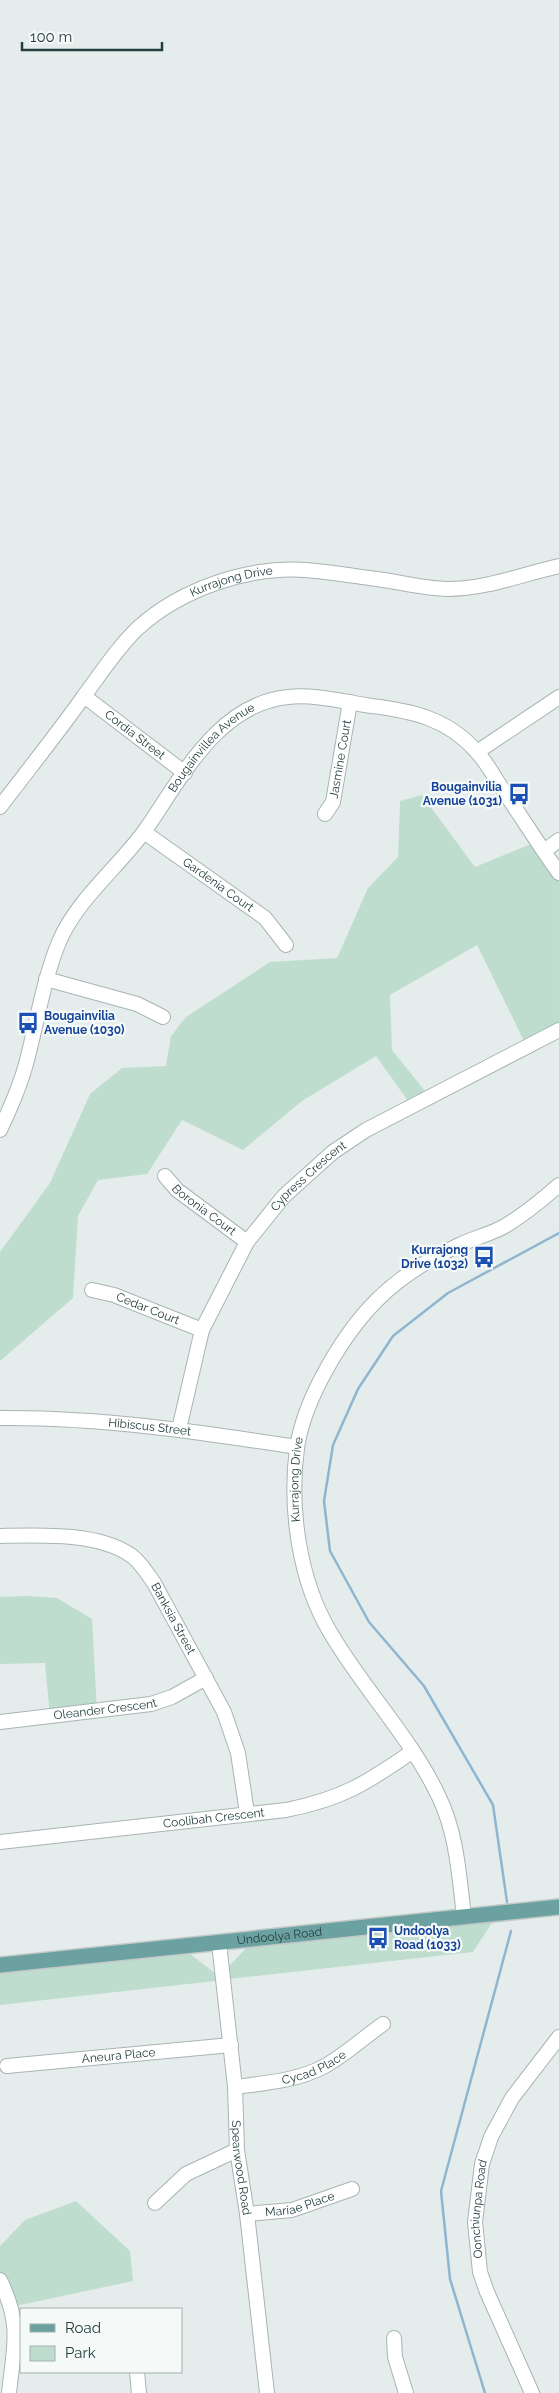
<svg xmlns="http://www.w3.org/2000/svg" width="559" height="2393" font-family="Raleway,sans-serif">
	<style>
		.green { fill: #bfddce }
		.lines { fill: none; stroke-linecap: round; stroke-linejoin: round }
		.stream { stroke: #8fb6d0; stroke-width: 2.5 }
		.minor-casing { stroke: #a7b5b4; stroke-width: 16 }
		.major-casing { stroke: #c2c9c9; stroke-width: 18 }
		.minor { stroke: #fff; stroke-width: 14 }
		.major { stroke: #6ba1a0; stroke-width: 15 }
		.labels { text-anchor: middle; stroke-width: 4.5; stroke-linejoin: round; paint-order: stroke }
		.street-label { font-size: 12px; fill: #243f3e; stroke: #f5faf9 }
		.transit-label { font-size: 12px; font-weight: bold; fill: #164399; stroke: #f5faf9; text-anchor: end }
	</style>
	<rect width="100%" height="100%" fill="#e5edec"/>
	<!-- green -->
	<path class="green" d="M 422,795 L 475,867 L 538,841 L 559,873 L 559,1030 L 527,1047 L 477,945 L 390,995 L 392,1050 L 429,1096 L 411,1105 L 376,1056 L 302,1101 L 243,1150 L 182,1120 L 147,1174 L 98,1180 L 78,1216 L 73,1298 L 0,1361 L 0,1252 L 50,1183 L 90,1094 L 122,1068 L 166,1066 L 171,1036 L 186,1017 L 270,962 L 337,958 L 368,888 L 398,857 L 400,801 Z
		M 26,1596 L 57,1598 L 92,1619 L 97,1712 L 50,1717 L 45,1663 L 0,1664 L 0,1597 Z
		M 499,1912 L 473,1952 L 228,1979 L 229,1966 L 255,1939 Z
		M 181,1947 L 224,1980 L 0,2005 L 0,1965 Z
		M 76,2201 L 130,2251 L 133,2281 L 11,2307 L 0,2280 L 0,2246 L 25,2220 Z"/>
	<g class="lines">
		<!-- stream -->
		<path class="stream" d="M 507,1902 L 493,1805 L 424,1686 L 369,1622 L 330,1551 L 324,1501 L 333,1445 L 358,1389 L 393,1336 L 448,1293 L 559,1233
			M 485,2393 L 450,2279 L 441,2191 L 511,1931"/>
		<!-- minor casing -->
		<g class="minor-casing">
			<g id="minor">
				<path id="s1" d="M 84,696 L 185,773"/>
				<path d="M 477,752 L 559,697"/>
				<path id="s2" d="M 0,807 C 28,770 57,734 84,696 C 102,672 117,648 138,628 C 181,589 248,566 306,570 C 330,572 354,576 377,579 C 400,582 425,589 448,589 C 486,589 523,574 559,566"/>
				<path id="s3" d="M 325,814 L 333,802 L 350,702"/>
				<path id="s4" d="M 144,832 L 265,918 L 286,945"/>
				<path d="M 544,851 L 559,840"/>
				<path d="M 46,979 L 137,1004 L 163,1017"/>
				<path id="s5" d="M 0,1130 C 10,1109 20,1086 26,1064 C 37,1023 43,981 59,942 C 77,899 119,867 146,829 C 182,777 218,704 288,697 C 315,694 345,702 372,706 C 413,711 448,719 476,751 C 485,760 492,773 499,784 C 519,813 538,844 559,873"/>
				<path id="s6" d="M 165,1176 L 177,1190 L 247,1242"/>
				<path id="s7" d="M 92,1290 L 114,1295 L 202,1330"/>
				<path id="s8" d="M 0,1418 C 100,1417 199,1432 297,1447"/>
				<path id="s9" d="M 179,1429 L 202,1330 L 247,1242 L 284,1196 L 333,1152 L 366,1130 L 559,1030"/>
				<path id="s10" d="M 0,1536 C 39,1535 99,1532 132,1556 C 141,1563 147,1573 154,1583 L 224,1712 L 238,1753 L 247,1813"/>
				<path id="s11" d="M 0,1722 L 151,1704 L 172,1697 L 206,1678"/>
				<path id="s12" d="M 0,1842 L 286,1810 C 342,1799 367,1783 413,1751"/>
				<path id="s13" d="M 464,1916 C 459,1876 457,1834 439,1797 C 411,1737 363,1689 330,1632 C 299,1580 289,1508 297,1448 C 304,1399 343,1334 377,1300 C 401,1276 429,1259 459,1245 C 474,1238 491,1234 505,1226 C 525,1214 542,1200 559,1185"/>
				<path id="s14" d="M 219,1943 L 235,2087 L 237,2150 L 247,2214 L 267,2393"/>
				<path id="s15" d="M 7,2066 L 231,2045"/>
				<path id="s16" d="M 235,2087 C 265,2083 296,2081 323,2067 C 344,2056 363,2038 383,2024"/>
				<path d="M 155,2203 L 186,2174 L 237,2150"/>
				<path id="s17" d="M 247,2214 L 292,2210 L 352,2189"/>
				<path d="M 0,2280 C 22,2326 14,2345 9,2393"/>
				<path d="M 394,2338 L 395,2357 L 406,2393"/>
				<path d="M 137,2372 L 139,2393"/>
				<path id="s18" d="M 532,2393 L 487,2292 L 480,2272 L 475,2222 L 482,2164 L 491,2137 L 512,2098 L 559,2037"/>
			</g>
		</g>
		<!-- major casing -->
		<g class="major-casing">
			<g id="major">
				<path id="s19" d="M 0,1965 L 559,1907"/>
			</g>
		</g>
		<!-- minor -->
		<use href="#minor" class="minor"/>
		<!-- major -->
		<use href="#major" class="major"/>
	</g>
	<!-- icons -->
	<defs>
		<g id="bus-bare" transform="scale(1.725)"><path d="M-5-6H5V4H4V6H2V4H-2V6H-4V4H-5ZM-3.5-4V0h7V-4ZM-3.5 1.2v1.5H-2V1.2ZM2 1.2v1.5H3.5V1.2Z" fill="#1a4fb4" stroke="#f5faf9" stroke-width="2.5" paint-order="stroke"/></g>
	</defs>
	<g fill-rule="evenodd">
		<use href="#bus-bare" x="519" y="794"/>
		<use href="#bus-bare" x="28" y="1023"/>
		<use href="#bus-bare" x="484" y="1257"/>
		<use href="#bus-bare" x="378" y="1938"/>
	</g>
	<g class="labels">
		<!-- street labels -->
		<g class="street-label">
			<text dy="4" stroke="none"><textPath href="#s2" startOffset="332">Kurrajong Drive</textPath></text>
			<text dy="4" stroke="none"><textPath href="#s1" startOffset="64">Cordia Street</textPath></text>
			<text dy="4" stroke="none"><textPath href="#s5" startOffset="446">Bougainvillea Avenue</textPath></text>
			<text dy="4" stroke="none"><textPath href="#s3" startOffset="58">Jasmine Court</textPath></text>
			<text dy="4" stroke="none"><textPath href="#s4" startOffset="91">Gardenia Court</textPath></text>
			<text dy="4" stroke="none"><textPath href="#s9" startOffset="291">Cypress Crescent</textPath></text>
			<text dy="4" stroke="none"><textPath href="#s6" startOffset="52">Boronia Court</textPath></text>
			<text dy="4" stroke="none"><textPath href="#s7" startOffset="59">Cedar Court</textPath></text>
			<text dy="4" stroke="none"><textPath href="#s8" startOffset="150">Hibiscus Street</textPath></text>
			<text dy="4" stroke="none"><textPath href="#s13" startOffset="479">Kurrajong Drive</textPath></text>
			<text dy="4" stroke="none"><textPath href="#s10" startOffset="211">Banksia Street</textPath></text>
			<text dy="4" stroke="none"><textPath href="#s11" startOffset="106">Oleander Crescent</textPath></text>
			<text dy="4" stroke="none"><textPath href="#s12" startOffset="215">Coolibah Crescent</textPath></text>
			<text dy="4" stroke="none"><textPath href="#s19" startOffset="281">Undoolya Road</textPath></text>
			<text dy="4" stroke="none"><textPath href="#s15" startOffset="112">Aneura Place</textPath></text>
			<text dy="4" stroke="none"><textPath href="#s16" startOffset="82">Cycad Place</textPath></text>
			<text dy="4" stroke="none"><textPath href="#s14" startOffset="226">Spearwood Road</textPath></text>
			<text dy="4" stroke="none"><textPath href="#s17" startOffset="54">Mariae Place</textPath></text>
			<text dy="4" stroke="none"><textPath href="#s18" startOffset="195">Oonchiunpa Road</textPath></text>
		</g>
		<!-- transit labels -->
		<g class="transit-label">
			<text x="502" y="791">Bougainvilia<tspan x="502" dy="14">Avenue (1031)</tspan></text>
			<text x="44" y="1020" text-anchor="start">Bougainvilia<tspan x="44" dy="14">Avenue (1030)</tspan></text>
			<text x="468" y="1254">Kurrajong<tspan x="468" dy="14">Drive (1032)</tspan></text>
			<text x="394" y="1935" text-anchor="start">Undoolya<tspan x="394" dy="14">Road (1033)</tspan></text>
		</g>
	</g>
	<!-- legend -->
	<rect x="20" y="2308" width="162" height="65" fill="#f5faf9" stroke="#a1afae"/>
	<rect x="30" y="2324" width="25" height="8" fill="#6ba1a0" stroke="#a1afae"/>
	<text x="65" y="2333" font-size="15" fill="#243f3e">Road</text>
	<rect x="30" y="2346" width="25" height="15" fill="#bfddce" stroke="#a1afae"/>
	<text x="65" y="2358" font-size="15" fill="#243f3e">Park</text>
	<!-- scale -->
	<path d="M22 42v8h140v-8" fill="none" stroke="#243f3e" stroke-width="2.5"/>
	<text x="30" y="42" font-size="15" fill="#243f3e" stroke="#f5faf9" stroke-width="4" paint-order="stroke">100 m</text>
</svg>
